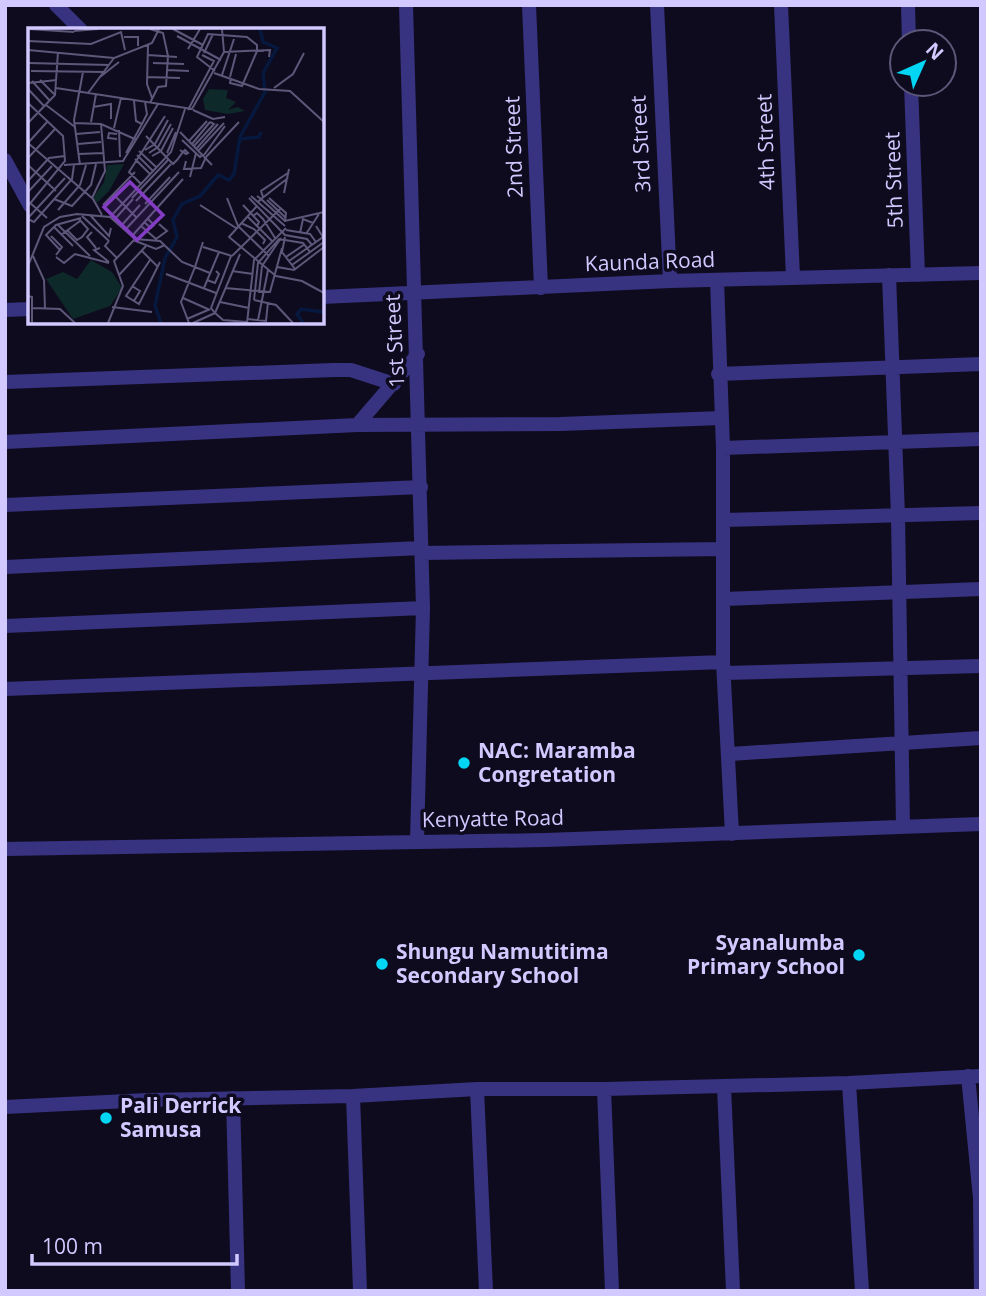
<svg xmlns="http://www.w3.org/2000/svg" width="986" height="1296" font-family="'Open Sans',sans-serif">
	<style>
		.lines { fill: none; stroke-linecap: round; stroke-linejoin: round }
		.street { stroke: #383381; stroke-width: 14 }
		.poi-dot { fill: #00d5f4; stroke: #0f0b1f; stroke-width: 2.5 }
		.labels { text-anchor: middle; stroke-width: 7; stroke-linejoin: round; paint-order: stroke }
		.street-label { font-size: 21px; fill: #d1c9ff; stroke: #0f0b1f }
		.poi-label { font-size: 21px; font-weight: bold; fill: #d1c9ff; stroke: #0f0b1f; text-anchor: start }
		.inset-river { fill: none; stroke: #06183d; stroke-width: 3.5 }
		.inset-road { fill: none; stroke: #5d5779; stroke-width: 2 }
		.view { fill: #843cc5; fill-opacity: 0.15; stroke: #843cc5; stroke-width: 3.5 }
		.inset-edge { fill: none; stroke: #d1c9ff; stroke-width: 3.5 }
	</style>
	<rect width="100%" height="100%" fill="#0f0b1f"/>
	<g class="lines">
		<!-- street -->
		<path class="street" d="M 56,5 L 81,30
			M 406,5 L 423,608 L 417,841
			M 529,5 L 541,288
			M 657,5 L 670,281
			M 781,5 L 793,277
			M 908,5 L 909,42
			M 911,84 L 918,275
			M 5,160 L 30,206
			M 889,275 L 898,516 L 903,826
			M 717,280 L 723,448 L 723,662 L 732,834
			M 322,297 L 670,281 L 981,273
			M 5,310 L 30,309
			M 718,374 L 981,364
			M 5,382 L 333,370 L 351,370 L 394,384
			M 357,425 L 418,354
			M 5,442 L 357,425 L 560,424 L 721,418
			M 723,448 L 981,439
			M 5,505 L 421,487
			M 723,520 L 981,513
			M 421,553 L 723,549
			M 5,567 L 421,548
			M 724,599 L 981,589
			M 5,626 L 423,608
			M 724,673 L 981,666
			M 5,689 L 723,662
			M 730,754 L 981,738
			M 5,849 L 546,840 L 981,824
			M 968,1076 L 980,1198 L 981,1291
			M 849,1083 L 862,1291
			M 724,1087 L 733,1291
			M 477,1089 L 486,1291
			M 604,1089 L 612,1291
			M 353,1096 L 360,1291
			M 233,1098 L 238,1291
			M 5,1107 L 148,1100 L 353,1096 L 477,1089 L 604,1089 L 849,1083 L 981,1076"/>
	</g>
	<!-- markers -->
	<g class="poi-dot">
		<circle cx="464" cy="763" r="7"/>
		<circle cx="859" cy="955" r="7"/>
		<circle cx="382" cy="964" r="7"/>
		<circle cx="106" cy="1118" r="7"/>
	</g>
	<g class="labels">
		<!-- street labels -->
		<g class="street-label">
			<text transform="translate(766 142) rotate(-92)" y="7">4th Street</text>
			<text transform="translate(641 144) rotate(-93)" y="7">3rd Street</text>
			<text transform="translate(514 147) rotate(-92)" y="7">2nd Street</text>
			<text transform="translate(894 180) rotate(-92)" y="7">5th Street</text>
			<text transform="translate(650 262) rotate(-2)" y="7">Kaunda Road</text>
			<text transform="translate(395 341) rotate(-93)" y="7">1st Street</text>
			<text transform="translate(493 819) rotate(-1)" y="7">Kenyatte Road</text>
		</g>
		<!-- poi labels -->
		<g class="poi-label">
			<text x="478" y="758">NAC: Maramba<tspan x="478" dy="24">Congretation</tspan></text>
			<text x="845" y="950" text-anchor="end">Syanalumba<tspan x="845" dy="24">Primary School</tspan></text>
			<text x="396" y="959">Shungu Namutitima<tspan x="396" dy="24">Secondary School</tspan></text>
			<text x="120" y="1113">Pali Derrick<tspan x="120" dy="24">Samusa</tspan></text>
		</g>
	</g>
	<!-- overview -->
	<g transform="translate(28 28)">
		<rect width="296" height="296" fill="#0f0b1f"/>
		<path d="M 181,61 L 200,62 L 198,70 L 208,74 L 200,82 L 210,79 L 217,83 L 200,86 L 177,82 L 175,71 ZM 96,136 L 81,163 L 69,175 L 65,170 L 76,154 L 79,137 ZM 63,232 L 84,244 L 94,260 L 82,278 L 45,291 L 18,251 L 35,244 L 49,251 Z" fill="#0e2929"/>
		<path class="inset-river" d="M 212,111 L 231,109 L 233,104M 133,295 L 127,278 L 137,230 L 149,209 L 145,192 L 154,176 L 172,168 L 190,147 L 201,152 L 206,146 L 212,109 L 237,64 L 235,45 L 249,20 L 235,14 L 232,1M 275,295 L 269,286 L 273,281 L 296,284"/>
		<path class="inset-road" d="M 0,1 L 46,4M 122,1 L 135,5 L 140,28 L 138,58 L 130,59 L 122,75M 145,1 L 175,17M 46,3 L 70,1M 149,8 L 193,32M 96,9 L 110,9 L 110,18M 0,13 L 63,16 L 93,4 L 97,22M 120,17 L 119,56 L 124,70M 160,21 L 172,1M 0,22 L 86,30M 196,24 L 242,22 L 241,29M 176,25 L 185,6M 120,27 L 149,29M 1,35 L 81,37M 125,35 L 156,36M 139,42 L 161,43M 3,43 L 76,44M 187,43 L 169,29 L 180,6 L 219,9 L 229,17 L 229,23M 186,45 L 231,61 L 262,63 L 296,94M 194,47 L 206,11M 72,49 L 91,34M 119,49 L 152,50M 202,49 L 208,26M 203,50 L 202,55 L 214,58 L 229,23 L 236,23M 12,52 L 27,67M 4,53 L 22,73M 0,55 L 29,52M 28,60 L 164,81 L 196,24 L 194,1M 246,60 L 265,46 L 276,25M 0,61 L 17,79M 60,65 L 86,30 L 124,15 L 131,1M 0,75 L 35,108 L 37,133 L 0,178M 18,77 L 47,99M 65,79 L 83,76 L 83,91M 160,82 L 186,33 L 174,27M 165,82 L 185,91 L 197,89M 63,94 L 68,66M 0,95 L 27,67 L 30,24M 46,95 L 73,96 L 109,112M 114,96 L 119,86 L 117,74M 86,100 L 93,70M 91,102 L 92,129M 152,104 L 184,137M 48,106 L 72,104M 89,106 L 81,105 L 80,110 L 89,111M 118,108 L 145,136 L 149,132 L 155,124 L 157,122 L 160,125 L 158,126 L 152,122M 154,112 L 172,129 L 175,126M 161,113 L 179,93M 0,115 L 65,171 L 74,187M 0,115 L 19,94M 50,116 L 73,114M 164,116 L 182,94M 166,118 L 186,96 L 182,94M 169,120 L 190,96M 117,122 L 127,116 L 140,92M 171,122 L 196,95M 111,123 L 128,139M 98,125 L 114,96 L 108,93 L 106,73M 121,125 L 130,119 L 143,96M 139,125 L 148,104M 51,126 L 75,125M 109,127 L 125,143M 176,127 L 197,98M 124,128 L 133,123 L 145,100M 178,129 L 211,94M 0,130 L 27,101M 107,131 L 122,146M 158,133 L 156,141 L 173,140 L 178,129M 0,137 L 28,163M 36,137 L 95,133 L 130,76M 52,137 L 46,92 L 55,44M 162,149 L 168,125M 0,153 L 21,130 L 37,128M 113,156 L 101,144 L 137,88M 0,164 L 24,138M 256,165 L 261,141M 86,167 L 108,189M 223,168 L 257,198M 229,168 L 233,171 L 260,150M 235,169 L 233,163 L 260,145M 64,170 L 77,143 L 73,96M 104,170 L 141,131M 199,170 L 210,198 L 241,228M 221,170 L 257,207 L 279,211 L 284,217M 241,170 L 258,185 L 257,194M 26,171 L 44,178 L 63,157 L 68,136M 239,172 L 258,190M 108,173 L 143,136M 1,174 L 19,190M 230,174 L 233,171 L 257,193 L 296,184M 117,176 L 142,149M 75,177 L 107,144M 172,177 L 208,200M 215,177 L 231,194 L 229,198M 229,178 L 201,209 L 248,248 L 274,253 L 296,265M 30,182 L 52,157 L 58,137M 62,187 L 81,208 L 83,200M 54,188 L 81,213M 219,188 L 244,213M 225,188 L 229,185 L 235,191 L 247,210M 82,189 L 143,124 L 157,81M 0,190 L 37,150M 0,191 L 6,194 L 44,151 L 46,137M 86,192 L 105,171M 116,194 L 123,200 L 126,197 L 120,191M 213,195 L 226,201 L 237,212 L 235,216M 30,197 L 62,228M 93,198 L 112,177M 113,198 L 128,211 L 139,203 L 131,196M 26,199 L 45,218M 39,202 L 49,212 L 54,209 L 60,201 L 51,191M 97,202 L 151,144M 258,202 L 282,206 L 288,214M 64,204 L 59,209 L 68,220M 272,205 L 275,191 L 285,195M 278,206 L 291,186M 33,207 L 52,193M 23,208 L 34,219 L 28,227M 104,208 L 155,151M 257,209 L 254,224 L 267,241M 105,212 L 128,221 L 137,217M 81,213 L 77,218 L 89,230M 175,219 L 204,228M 72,220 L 66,222 L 81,234M 32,222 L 18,207 L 28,197 L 53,190M 114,223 L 129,238M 5,228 L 16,252 L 17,280M 204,228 L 253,180M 28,229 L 36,235 L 47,226 L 81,235M 258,229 L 277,216M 122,232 L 98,268 L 111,276 L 132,234M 261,233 L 295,209 L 288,198M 264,237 L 296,214M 0,238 L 16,199 L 32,189 L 49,186 L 82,189 L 107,211 L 132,213 L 154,234 L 182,245M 234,238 L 253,210M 167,239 L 175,214M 249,239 L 266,242 L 296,219M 204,243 L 225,246M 138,246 L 188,265M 91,247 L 118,218M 179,252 L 187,255 L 191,246 L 188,243M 104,258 L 112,263 L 106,273M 176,260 L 191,224M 197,260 L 242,264 L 254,220M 231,265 L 234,238M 0,268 L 4,269 L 4,295M 155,270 L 182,282M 226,272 L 230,235 L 251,211 L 275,215 L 282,224M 226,272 L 248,277 L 265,295M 192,274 L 221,280M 84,279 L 124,284M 4,280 L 32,281 L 47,295M 187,285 L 212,226M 187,285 L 183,280 L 203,228M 159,291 L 180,282M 220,291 L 238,293 L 240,274M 230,292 L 240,242M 80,295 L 95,258 L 86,233 L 107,211M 161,295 L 153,274 L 167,239M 165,295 L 187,285 L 195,292 L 219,294M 219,295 L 226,232 L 258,200"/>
		<path class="view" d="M 102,154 L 135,187 L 109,212 L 76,179 Z"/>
		<rect width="296" height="296" class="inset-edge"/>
	</g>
	<!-- border -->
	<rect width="986" height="1296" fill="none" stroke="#d1c9ff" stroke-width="14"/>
	<!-- north arrow -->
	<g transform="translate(923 63) rotate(45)"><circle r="33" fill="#0f0b1f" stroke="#5d5779" stroke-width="2"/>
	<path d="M0-5L12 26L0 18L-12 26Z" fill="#00d5f4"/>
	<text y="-10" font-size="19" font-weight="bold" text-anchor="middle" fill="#d1c9ff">N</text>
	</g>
	<!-- scale -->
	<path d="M32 1254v10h205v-10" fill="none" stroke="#d1c9ff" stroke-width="3.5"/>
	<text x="42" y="1254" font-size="21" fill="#d1c9ff" stroke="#0f0b1f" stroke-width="5" paint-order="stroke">100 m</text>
</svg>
